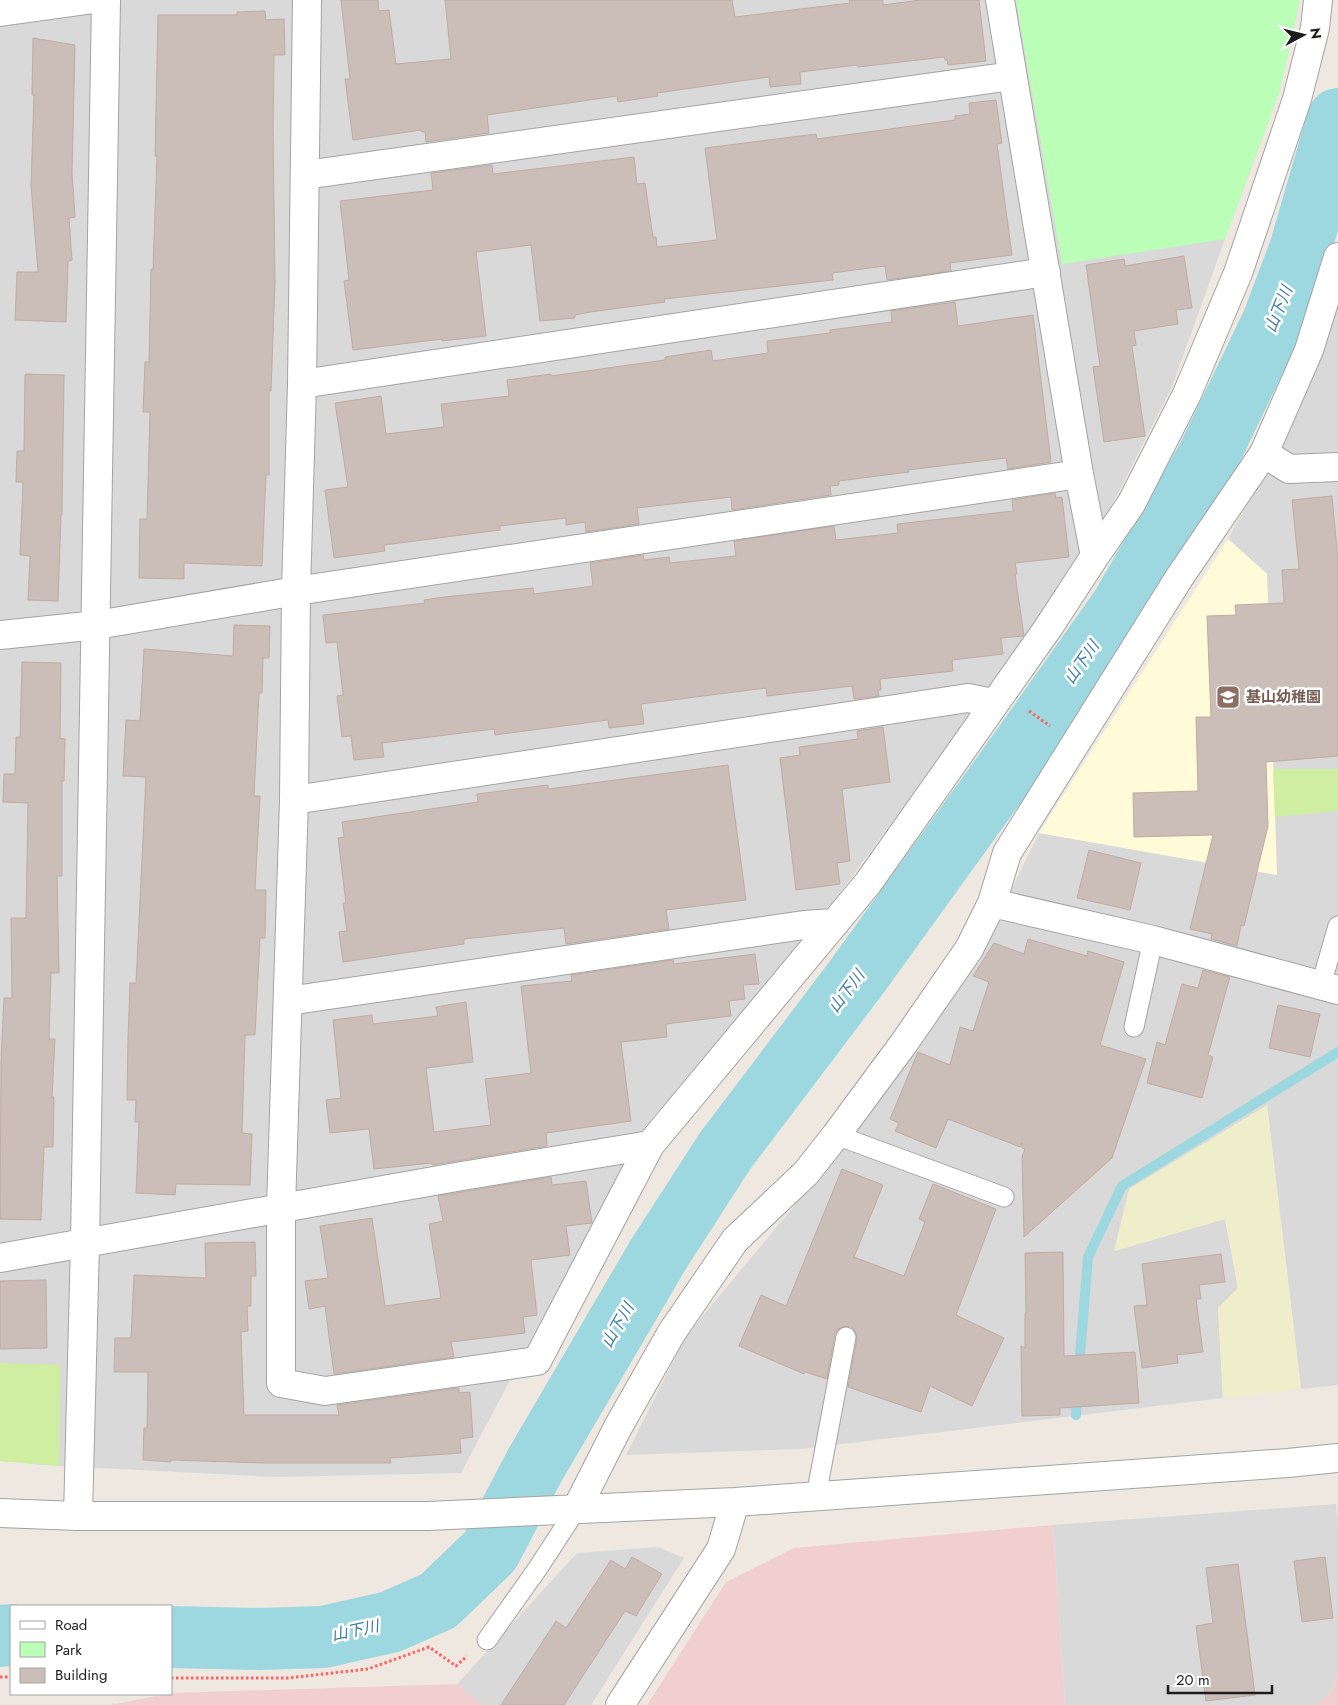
<svg xmlns="http://www.w3.org/2000/svg" width="1338" height="1705" font-family="Jost,'Noto Sans JP',sans-serif">
	<style>
		.residential { fill: #dad9d9 }
		.commercial { fill: #f1ced0 }
		.education { fill: #fffbd9 }
		.farmland { fill: #efeeca }
		.grass { fill: #cfeea1 }
		.park { fill: #bbfeb8 }
		.lines { fill: none; stroke-linecap: round; stroke-linejoin: round }
		.stream { stroke: #9dd8e0; stroke-width: 10 }
		.river { stroke: #9dd8e0; stroke-width: 62 }
		.building { fill: #cbbdb7; stroke: #c1aca2 }
		.service-casing { stroke: #a3a3a3; stroke-width: 21 }
		.minor-casing { stroke: #a3a3a3; stroke-width: 30 }
		.tertiary-casing { stroke: #a3a3a3; stroke-width: 30 }
		.path { stroke: #ff6162; stroke-width: 3; stroke-dasharray: 2.5 2.5; stroke-linecap: butt }
		.service { stroke: #fff; stroke-width: 19 }
		.minor { stroke: #fff; stroke-width: 28 }
		.tertiary { stroke: #fff; stroke-width: 28 }
		.labels { text-anchor: middle; stroke-width: 5; stroke-linejoin: round; paint-order: stroke }
		.education-label { font-size: 15px; font-weight: bold; fill: #785e54; stroke: #fff; text-anchor: start }
		.water-label { font-size: 16px; font-style: italic; fill: #3c7ba3; stroke: #fff }
	</style>
	<rect width="100%" height="100%" fill="#efe8e1"/>
	<!-- residential -->
	<path class="residential" d="M 0,0 L 1300,0 L 1280,90 L 1225,239 L 1172,387 L 1080,568 L 825,913 L 641,1132 L 461,1473 L 275,1477 L 59,1466 L 0,1461 Z
		M 1338,291 L 1338,1385 L 1301,1389 L 1267,1105 L 1115,1251 L 1225,1219 L 1238,1288 L 1218,1308 L 1223,1398 L 801,1449 L 626,1455 L 686,1336 L 829,1164 L 996,921 L 1039,833 L 1276,875 L 1267,574 L 1228,539 L 1301,406 Z
		M 1336,1504 L 1338,1523 L 1338,1672 L 1331,1692 L 1316,1705 L 1065,1705 L 1053,1525 Z
		M 658,1547 L 684,1558 L 591,1705 L 482,1705 L 457,1684 L 577,1553 Z"/>
	<!-- commercial -->
	<path class="commercial" d="M 1053,1525 L 1065,1705 L 647,1705 L 726,1582 L 794,1548 Z
		M 1338,1672 L 1338,1705 L 1316,1705 L 1331,1692 Z
		M 457,1684 L 482,1705 L 110,1705 L 171,1693 Z"/>
	<!-- education -->
	<path class="education" d="M 1228,539 L 1267,574 L 1277,875 L 1039,833 Z"/>
	<!-- farmland -->
	<path class="farmland" d="M 1267,1105 L 1301,1389 L 1223,1398 L 1218,1308 L 1238,1288 L 1225,1219 L 1114,1251 L 1129,1189 Z"/>
	<!-- grass -->
	<path class="grass" d="M 1273,769 L 1338,769 L 1338,811 L 1275,817 Z
		M 0,1363 L 60,1365 L 59,1466 L 0,1461 Z"/>
	<!-- park -->
	<path class="park" d="M 1016,0 L 1300,0 L 1280,90 L 1225,239 L 1062,264 Z"/>
	<g class="lines">
		<!-- stream -->
		<path class="stream" d="M 1079,1367 L 1088,1257 L 1122,1186 L 1338,1052
			M 1076,1415 L 1077,1394"/>
		<!-- river -->
		<path class="river" d="M 0,1636 L 11,1635
			M 171,1637 L 260,1639 L 323,1637 L 390,1622 L 438,1601 L 490,1551 L 535,1465 L 658,1255 L 725,1151 L 856,978 L 1019,752 L 1122,606 L 1208,457 L 1272,324 L 1300,250 L 1338,119"/>
	</g>
	<!-- building -->
	<path class="building" d="M 341,0 L 378,0 L 379,11 L 389,10 L 396,64 L 451,59 L 445,0 L 732,0 L 735,17 L 850,3 L 849,0 L 883,0 L 883,5 L 920,0 L 979,0 L 986,61 L 948,65 L 947,60 L 945,60 L 944,57 L 858,67 L 857,65 L 800,72 L 801,84 L 770,87 L 769,77 L 657,93 L 658,96 L 618,102 L 617,96 L 487,115 L 489,133 L 426,142 L 425,132 L 422,132 L 421,130 L 353,140 L 345,79 L 350,79 Z
		M 265,11 L 266,20 L 284,19 L 285,55 L 274,55 L 273,128 L 275,282 L 271,391 L 269,391 L 269,475 L 266,475 L 262,566 L 184,563 L 184,579 L 139,578 L 140,519 L 147,519 L 150,412 L 143,412 L 145,362 L 149,362 L 151,269 L 153,269 L 157,156 L 155,156 L 158,15 L 237,15 L 237,12 Z
		M 33,38 L 75,45 L 72,173 L 75,217 L 69,218 L 72,260 L 68,261 L 66,322 L 15,320 L 17,272 L 38,272 L 31,186 L 34,95 L 32,95 Z
		M 996,100 L 1002,143 L 997,144 L 1012,255 L 950,263 L 951,271 L 887,280 L 885,266 L 832,273 L 833,280 L 664,299 L 665,302 L 590,312 L 575,315 L 575,318 L 540,321 L 531,245 L 476,252 L 486,336 L 442,341 L 442,339 L 353,350 L 344,281 L 349,280 L 340,201 L 433,190 L 431,173 L 492,165 L 493,174 L 634,157 L 637,184 L 645,183 L 653,237 L 656,237 L 657,247 L 717,240 L 705,148 L 816,134 L 817,139 L 955,120 L 955,116 L 970,114 L 969,103 Z
		M 1184,256 L 1192,308 L 1176,310 L 1178,324 L 1134,331 L 1136,345 L 1132,346 L 1145,436 L 1104,442 L 1093,367 L 1100,366 L 1086,265 L 1124,259 L 1125,266 Z
		M 955,302 L 958,326 L 1033,315 L 1051,462 L 1008,469 L 1006,458 L 908,470 L 909,472 L 839,481 L 839,485 L 830,486 L 831,495 L 732,510 L 731,497 L 637,508 L 639,524 L 586,532 L 585,522 L 566,525 L 566,518 L 500,526 L 500,530 L 384,545 L 385,551 L 334,558 L 325,490 L 348,487 L 335,403 L 381,396 L 386,434 L 444,427 L 441,404 L 509,396 L 507,380 L 551,374 L 551,376 L 665,360 L 665,357 L 711,350 L 713,361 L 768,353 L 767,341 L 830,333 L 830,330 L 892,322 L 891,311 Z
		M 25,374 L 64,375 L 62,515 L 61,515 L 58,601 L 28,600 L 30,556 L 20,555 L 23,482 L 16,482 L 17,451 L 24,451 Z
		M 1055,493 L 1056,498 L 1062,497 L 1069,557 L 1015,563 L 1017,574 L 1015,574 L 1024,636 L 1001,638 L 1003,654 L 952,660 L 953,671 L 880,679 L 881,690 L 878,690 L 879,696 L 854,699 L 852,686 L 767,696 L 766,688 L 641,704 L 644,724 L 609,728 L 608,720 L 495,735 L 494,729 L 382,743 L 384,757 L 354,760 L 351,736 L 342,737 L 337,696 L 343,695 L 337,642 L 326,643 L 323,615 L 425,603 L 424,600 L 444,597 L 533,588 L 534,594 L 593,586 L 590,563 L 643,555 L 644,560 L 669,557 L 670,563 L 736,556 L 734,541 L 834,526 L 836,540 L 898,533 L 897,524 L 1013,511 L 1012,500 Z
		M 1332,496 L 1338,559 L 1338,756 L 1266,762 L 1268,826 L 1244,926 L 1241,925 L 1237,946 L 1211,939 L 1212,934 L 1190,929 L 1213,835 L 1134,837 L 1133,793 L 1198,791 L 1196,717 L 1211,717 L 1207,616 L 1236,615 L 1235,605 L 1284,603 L 1282,570 L 1299,569 L 1292,500 Z
		M 234,625 L 270,626 L 269,658 L 263,658 L 262,693 L 259,693 L 254,796 L 260,796 L 255,890 L 266,890 L 265,938 L 260,938 L 255,1035 L 245,1035 L 242,1133 L 252,1134 L 250,1185 L 176,1184 L 175,1195 L 136,1193 L 139,1122 L 135,1122 L 136,1100 L 127,1100 L 128,1039 L 130,983 L 136,983 L 146,777 L 123,776 L 126,720 L 140,721 L 144,649 L 233,656 Z
		M 22,662 L 61,663 L 60,738 L 65,739 L 64,781 L 62,781 L 62,876 L 57,876 L 59,973 L 51,973 L 49,1039 L 55,1039 L 52,1097 L 54,1097 L 53,1147 L 44,1147 L 41,1220 L 0,1219 L 1,1062 L 4,998 L 12,998 L 11,918 L 26,918 L 28,803 L 3,802 L 4,774 L 15,774 L 16,737 L 20,737 Z
		M 883,727 L 890,782 L 842,789 L 850,861 L 837,863 L 840,884 L 796,890 L 780,758 L 800,755 L 799,747 L 858,739 L 857,731 Z
		M 728,765 L 746,900 L 666,910 L 669,929 L 566,944 L 564,928 L 464,939 L 464,944 L 343,962 L 339,932 L 347,931 L 343,903 L 346,903 L 338,838 L 344,837 L 342,822 L 478,802 L 477,794 L 548,785 L 548,789 Z
		M 1089,850 L 1141,863 L 1130,910 L 1077,898 Z
		M 1028,939 L 1087,956 L 1088,951 L 1124,962 L 1100,1045 L 1146,1059 L 1112,1158 L 1024,1237 L 1022,1157 L 1025,1149 L 1022,1148 L 1022,1143 L 1020,1147 L 948,1119 L 936,1148 L 895,1131 L 899,1123 L 890,1119 L 918,1052 L 950,1065 L 960,1027 L 973,1031 L 989,982 L 973,976 L 994,943 L 1024,954 Z
		M 755,954 L 759,984 L 743,985 L 745,999 L 729,1001 L 731,1016 L 666,1024 L 667,1037 L 621,1042 L 631,1121 L 546,1133 L 547,1146 L 432,1165 L 432,1163 L 374,1169 L 369,1129 L 330,1133 L 326,1100 L 341,1098 L 333,1020 L 372,1015 L 373,1024 L 438,1016 L 436,1007 L 466,1002 L 473,1062 L 426,1068 L 434,1132 L 491,1125 L 485,1079 L 531,1073 L 521,986 L 572,981 L 571,975 L 673,960 L 674,964 Z
		M 1203,970 L 1230,977 L 1208,1055 L 1213,1057 L 1202,1098 L 1147,1083 L 1157,1042 L 1165,1045 L 1182,984 L 1198,988 Z
		M 1278,1005 L 1320,1014 L 1310,1057 L 1269,1048 Z
		M 842,1169 L 883,1185 L 854,1257 L 904,1276 L 925,1222 L 919,1219 L 933,1184 L 996,1209 L 956,1315 L 1004,1338 L 972,1406 L 930,1386 L 921,1412 L 848,1387 L 857,1339 L 856,1333 L 853,1328 L 849,1326 L 842,1327 L 837,1330 L 835,1334 L 827,1379 L 805,1372 L 804,1374 L 739,1346 L 761,1295 L 786,1306 Z
		M 551,1177 L 552,1185 L 586,1181 L 592,1223 L 566,1226 L 570,1255 L 531,1260 L 537,1315 L 523,1317 L 525,1333 L 451,1342 L 454,1357 L 334,1374 L 325,1306 L 309,1309 L 305,1281 L 328,1278 L 320,1226 L 372,1218 L 385,1306 L 441,1298 L 429,1224 L 443,1221 L 438,1196 Z
		M 255,1242 L 256,1276 L 251,1276 L 251,1306 L 247,1306 L 248,1331 L 241,1332 L 244,1415 L 339,1415 L 337,1405 L 459,1388 L 459,1393 L 470,1392 L 473,1437 L 460,1439 L 461,1453 L 390,1458 L 391,1463 L 264,1463 L 171,1460 L 171,1462 L 143,1460 L 144,1428 L 147,1428 L 148,1372 L 114,1372 L 115,1338 L 131,1338 L 134,1275 L 206,1278 L 205,1243 Z
		M 1063,1252 L 1064,1356 L 1135,1352 L 1139,1403 L 1060,1408 L 1060,1415 L 1022,1416 L 1021,1346 L 1025,1348 L 1025,1313 L 1026,1313 L 1025,1253 Z
		M 1221,1254 L 1225,1282 L 1199,1285 L 1201,1299 L 1196,1299 L 1203,1352 L 1177,1355 L 1178,1363 L 1142,1368 L 1134,1306 L 1147,1305 L 1142,1264 Z
		M 46,1280 L 47,1348 L 0,1349 L 0,1281 Z
		M 632,1557 L 662,1574 L 636,1616 L 625,1611 L 564,1705 L 501,1705 L 556,1621 L 566,1628 L 611,1560 L 625,1569 Z
		M 1325,1557 L 1333,1618 L 1302,1622 L 1294,1561 Z
		M 1238,1564 L 1255,1695 L 1206,1701 L 1196,1626 L 1213,1623 L 1206,1568 Z"/>
	<g class="lines">
		<!-- service casing -->
		<g class="service-casing">
			<path id="service" d="M 1321,985 L 1338,926
				M 1134,1027 L 1153,940
				M 836,1135 L 1004,1197
				M 816,1496 L 846,1337
				M 487,1640 L 538,1568 L 577,1508"/>
		</g>
		<!-- minor casing -->
		<g class="minor-casing">
			<path id="minor" d="M 307,0 L 302,384 L 296,591 L 294,800 L 281,1208 L 281,1383 L 325,1391 L 537,1361 L 650,1145
				M 1000,0 L 1079,474 L 1095,556
				M 0,12 L 87,0
				M 305,175 L 1012,76
				M 302,384 L 1046,272
				M 1264,453 L 1289,469 L 1338,467
				M 0,635 L 97,625 L 296,591 L 1079,474
				M 294,800 L 968,698 L 993,703
				M 992,903 L 1153,940 L 1338,990
				M 288,1001 L 804,925 L 835,923
				M 0,1258 L 462,1176 L 650,1145 L 868,883 L 1048,628 L 1095,556 L 1131,504 L 1187,394 L 1238,273 L 1297,99 L 1315,28 L 1318,0
				M 577,1508 L 618,1427 L 672,1332 L 735,1240 L 806,1173 L 836,1135 L 904,1043 L 969,949 L 992,903 L 1007,853 L 1179,578 L 1264,453 L 1309,350 L 1338,257
				M 78,1516 L 85,1243 L 106,0"/>
		</g>
		<!-- tertiary casing -->
		<g class="tertiary-casing">
			<path id="tertiary" d="M 0,1513 L 78,1516 L 428,1516 L 735,1502 L 1288,1463 L 1338,1458
				M 620,1705 L 721,1549 L 735,1502"/>
		</g>
		<!-- path -->
		<path class="path" d="M 1029,711 L 1050,726
			M 0,1677 L 11,1677
			M 171,1678 L 288,1678 L 368,1669 L 429,1647 L 456,1666 L 467,1656"/>
		<!-- service -->
		<use href="#service" class="service"/>
		<!-- minor -->
		<use href="#minor" class="minor"/>
		<!-- tertiary -->
		<use href="#tertiary" class="tertiary"/>
	</g>
	<!-- icons -->
	<defs>
		<g id="school-square" transform="scale(1.25)"><rect x="-9" y="-9" width="18" height="18" rx="4" fill="#8d6e63" stroke="#fff"/><path d="M0-5L7-2L0 1L-7-2ZM-4 1L0 2.5L4 1V4Q0 6-4 4Z" fill="#fff"/></g>
	</defs>
	<g fill-rule="evenodd">
		<use href="#school-square" x="1228" y="697"/>
	</g>
	<g class="labels">
		<!-- education labels -->
		<g class="education-label">
			<text x="1246" y="702">基山幼稚園</text>
		</g>
		<!-- water labels -->
		<g class="water-label">
			<text transform="translate(1278 309) rotate(-68)" y="6">山下川</text>
			<text transform="translate(1081 662) rotate(-55)" y="6">山下川</text>
			<text transform="translate(846 991) rotate(-53)" y="6">山下川</text>
			<text transform="translate(617 1325) rotate(-60)" y="6">山下川</text>
			<text transform="translate(355 1630) rotate(-12)" y="6">山下川</text>
		</g>
	</g>
	<!-- legend -->
	<rect x="10" y="1605" width="162" height="90" fill="#ffffff" stroke="#a4a4a4"/>
	<rect x="20" y="1621" width="25" height="8" fill="#ffffff" stroke="#a4a4a4"/>
	<text x="55" y="1630" font-size="15" fill="#1c1c1c">Road</text>
	<rect x="20" y="1642" width="25" height="15" fill="#bbfeb8" stroke="#a4a4a4"/>
	<text x="55" y="1655" font-size="15" fill="#1c1c1c">Park</text>
	<rect x="20" y="1668" width="25" height="15" fill="#cbbdb7" stroke="#a4a4a4"/>
	<text x="55" y="1680" font-size="15" fill="#1c1c1c">Building</text>
	<!-- north arrow -->
	<g transform="translate(1303 35) rotate(83)" stroke="#ffffff" stroke-width="4" paint-order="stroke">
	<path d="M0-4L9 19L0 12L-9 19Z" fill="#1c1c1c"/>
	<text y="-8" font-size="14" font-weight="bold" text-anchor="middle" fill="#1c1c1c">N</text>
	</g>
	<!-- scale -->
	<path d="M1168 1685v8h104v-8" fill="none" stroke="#1c1c1c" stroke-width="2.5"/>
	<text x="1176" y="1685" font-size="15" fill="#1c1c1c" stroke="#ffffff" stroke-width="4" paint-order="stroke">20 m</text>
</svg>
